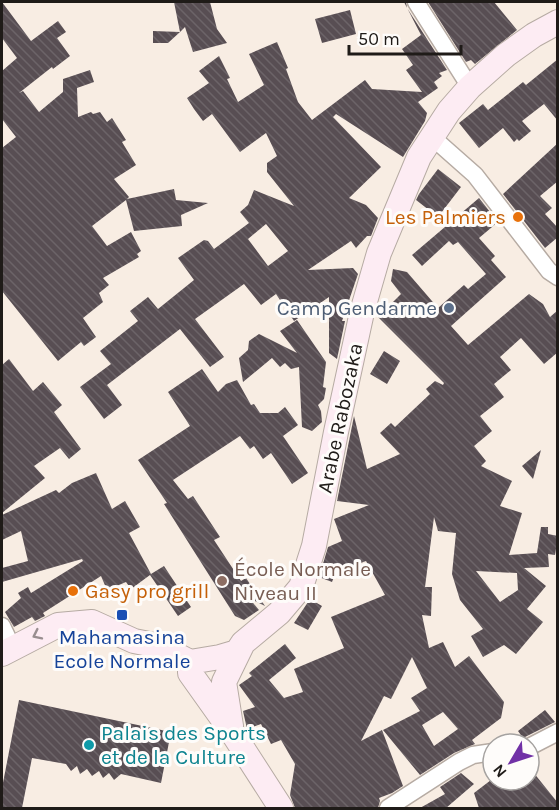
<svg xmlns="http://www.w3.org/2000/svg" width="559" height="810" font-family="Karla,sans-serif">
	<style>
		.building { fill: url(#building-back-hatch); fill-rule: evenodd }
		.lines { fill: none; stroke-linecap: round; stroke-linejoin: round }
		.street-casing { stroke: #b6aba3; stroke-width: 19 }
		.secondary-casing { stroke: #b6aba3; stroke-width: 26 }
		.street { stroke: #fff; stroke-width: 16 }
		.secondary { stroke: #fdecf3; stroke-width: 24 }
		.oneway { stroke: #998e90 }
		.food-dot { fill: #e8710a; stroke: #fefcfa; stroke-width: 2 }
		.service-dot { fill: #5c6f8a; stroke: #fefcfa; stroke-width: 2 }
		.education-dot { fill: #8d6e63; stroke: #fefcfa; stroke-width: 2 }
		.transit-dot { fill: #1a4fb4; stroke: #fefcfa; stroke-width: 2 }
		.culture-dot { fill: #0f9aa8; stroke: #fefcfa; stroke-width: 2 }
		.labels { text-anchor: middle; stroke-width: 6; stroke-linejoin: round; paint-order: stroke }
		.food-label { font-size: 21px; fill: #c56008; stroke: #fefcfa; text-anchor: end }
		.service-label { font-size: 21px; fill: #4e5e75; stroke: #fefcfa; text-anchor: end }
		.street-label { font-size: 21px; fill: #1f1b18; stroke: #fefcfa }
		.education-label { font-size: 21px; fill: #785e54; stroke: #fefcfa; text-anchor: start }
		.transit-label { font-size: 21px; fill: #164399; stroke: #fefcfa }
		.culture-label { font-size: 21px; fill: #0d838f; stroke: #fefcfa; text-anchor: start }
	</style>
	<defs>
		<pattern id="building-back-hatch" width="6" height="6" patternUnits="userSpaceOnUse" patternTransform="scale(1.5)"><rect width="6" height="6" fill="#584e53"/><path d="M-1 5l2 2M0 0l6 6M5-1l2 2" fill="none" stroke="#6c6468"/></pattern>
	</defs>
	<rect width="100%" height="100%" fill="#f8ede3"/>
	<!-- building -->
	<path class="building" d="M 2,2 L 31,41 L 58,21 L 66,32 L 57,38 L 70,56 L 53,69 L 52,67 L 19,93 L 23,91 L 39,112 L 63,92 L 63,79 L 90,70 L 94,82 L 77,88 L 78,117 L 91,112 L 93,114 L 100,112 L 107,122 L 112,118 L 126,140 L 122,142 L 136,165 L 114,179 L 129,197 L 127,199 L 174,189 L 176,200 L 208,203 L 181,215 L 182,226 L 134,231 L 126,200 L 92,226 L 107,246 L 131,232 L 141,251 L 137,254 L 139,257 L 103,278 L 109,285 L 99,293 L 103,302 L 83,318 L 96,337 L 84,346 L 81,342 L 58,361 L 2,291 L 2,148 L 16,137 L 2,119 L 2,71 L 17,58 L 2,38 Z
		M 174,2 L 210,2 L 217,29 L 227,43 L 193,52 L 185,27 L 180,32 Z
		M 404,2 L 406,2 L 407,8 L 447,70 L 439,73 L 442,76 L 434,82 L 438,88 L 418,102 L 427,113 L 425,121 L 403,157 L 336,114 L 333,117 L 381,167 L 349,198 L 366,205 L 378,218 L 371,236 L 367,236 L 356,248 L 351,241 L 308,270 L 353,268 L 358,274 L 342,321 L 345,321 L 337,359 L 329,353 L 329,297 L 294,321 L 276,294 L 261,305 L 244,284 L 195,319 L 224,357 L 210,367 L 180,329 L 107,385 L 122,405 L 104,419 L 80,387 L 111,364 L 100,351 L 138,321 L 130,311 L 148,297 L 158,309 L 194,280 L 178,258 L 204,240 L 208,241 L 214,249 L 249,223 L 240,212 L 248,205 L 254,190 L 294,206 L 267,172 L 267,163 L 277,156 L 266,133 L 240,152 L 212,114 L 203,121 L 194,109 L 187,98 L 209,83 L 199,71 L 219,56 L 230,78 L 227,79 L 238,102 L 264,85 L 249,54 L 277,42 L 288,68 L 286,69 L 298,102 L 312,120 L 365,80 L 372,89 L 422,92 L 406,70 L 413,65 L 402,49 L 421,35 ZM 266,224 L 288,251 L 268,266 L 248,239 Z
		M 428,2 L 494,2 L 517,30 L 475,64 L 471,60 L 466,62 Z
		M 350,10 L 356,34 L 322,43 L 315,19 Z
		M 153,31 L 180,32 L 168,43 L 153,43 Z
		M 558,59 L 558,121 L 544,104 L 522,121 L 531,131 L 519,141 L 517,139 L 514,142 L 503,128 L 479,148 L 459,123 L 483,104 L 488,110 L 523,82 L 526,85 Z
		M 558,143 L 558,181 L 540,196 L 552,208 L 545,214 L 558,228 L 558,237 L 545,248 L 503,194 Z
		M 438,169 L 461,187 L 438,217 L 416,200 L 419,194 Z
		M 479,198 L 498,222 L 479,238 L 495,256 L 491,260 L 506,277 L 451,326 L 468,345 L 529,294 L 543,304 L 550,317 L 558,310 L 558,352 L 544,364 L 521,338 L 500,357 L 511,370 L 494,384 L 504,397 L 480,416 L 492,431 L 474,446 L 486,461 L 481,466 L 512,481 L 500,506 L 522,513 L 509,555 L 537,553 L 541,527 L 548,527 L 548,534 L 558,536 L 555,555 L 548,554 L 549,567 L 524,568 L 546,586 L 527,609 L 543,622 L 516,654 L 504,645 L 483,657 L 471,636 L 483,629 L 460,600 L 452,574 L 456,533 L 438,531 L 434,517 L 425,587 L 432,587 L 431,616 L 422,615 L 429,648 L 443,642 L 455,667 L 469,656 L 504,702 L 501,718 L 472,740 L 475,744 L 454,753 L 420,775 L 383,730 L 420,711 L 411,698 L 427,688 L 412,657 L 391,699 L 384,696 L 361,741 L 382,730 L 403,786 L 392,793 L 379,798 L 380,801 L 378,808 L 295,808 L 290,795 L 295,764 L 281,740 L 271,744 L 261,724 L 247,729 L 243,711 L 255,707 L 239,685 L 252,676 L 249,673 L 285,644 L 296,658 L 269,680 L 284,698 L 303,692 L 294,669 L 344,648 L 331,617 L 385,595 L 366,561 L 353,566 L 338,566 L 332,582 L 319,577 L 328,547 L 342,541 L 334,519 L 369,505 L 337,501 L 354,416 L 367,469 L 400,454 L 380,433 L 391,423 L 395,427 L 430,394 L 426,389 L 435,381 L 443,385 L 444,383 L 378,317 L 401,294 L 391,281 L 393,269 L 407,272 L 438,308 L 464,285 L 468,289 L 486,274 L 458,242 L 453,245 L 449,241 L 422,266 L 412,255 ZM 476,571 L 517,573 L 518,590 L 500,602 ZM 443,712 L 458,729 L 434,746 L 422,725 Z
		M 297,320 L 326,362 L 323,387 L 326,388 L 324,399 L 318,405 L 321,411 L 322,422 L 312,431 L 302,427 L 299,367 L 291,369 L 285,363 L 280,367 L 272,358 L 243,382 L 239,358 L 248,350 L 249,341 L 259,334 L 297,353 L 280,331 Z
		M 384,351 L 400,361 L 387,384 L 370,374 Z
		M 9,359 L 33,391 L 43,382 L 62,405 L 54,412 L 81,449 L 69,459 L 60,448 L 34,466 L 45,478 L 2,513 L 2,365 Z
		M 202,369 L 218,392 L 226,384 L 237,380 L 251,405 L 254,404 L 260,413 L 278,413 L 285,407 L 298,425 L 283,436 L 308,473 L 292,484 L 271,453 L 263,459 L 254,446 L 250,449 L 240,436 L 173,480 L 188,499 L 193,496 L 220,537 L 214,540 L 241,581 L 246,578 L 265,606 L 249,598 L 259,610 L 244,620 L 235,616 L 164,504 L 167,503 L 138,460 L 190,426 L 168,392 Z
		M 541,450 L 533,479 L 522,466 Z
		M 96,473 L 112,509 L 125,501 L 140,527 L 129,533 L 151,574 L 164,566 L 191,607 L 178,616 L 150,575 L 131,589 L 126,582 L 107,590 L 101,576 L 43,613 L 45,616 L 35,621 L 32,617 L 14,627 L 5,612 L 21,598 L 18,593 L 28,587 L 31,593 L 83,561 L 82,559 L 2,582 L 2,568 L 28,561 L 21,531 L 2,540 L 2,515 L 56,490 L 59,493 L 72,483 Z
		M 310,599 L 322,606 L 308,630 L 294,623 Z
		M 19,700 L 171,732 L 161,783 L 121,774 L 114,780 L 109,773 L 103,778 L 99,771 L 92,776 L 87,769 L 80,774 L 77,766 L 71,771 L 66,764 L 32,758 L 22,808 L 2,808 L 2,788 Z
		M 545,710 L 555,722 L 523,738 L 518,731 Z
		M 529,767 L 558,803 L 558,808 L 479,808 L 474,793 L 491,780 L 529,780 Z
		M 461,773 L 474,784 L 446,808 L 420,808 L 445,794 L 440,787 Z"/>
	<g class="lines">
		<!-- street casing -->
		<g class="street-casing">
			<path id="street" d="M 416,2 L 470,87
				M 432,137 L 475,175 L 549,271 L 558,277
				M 2,626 L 12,647
				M 529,747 L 558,732
				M 388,808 L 459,762 L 473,755 L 493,752"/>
		</g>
		<!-- secondary casing -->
		<g class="secondary-casing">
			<path id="secondary" d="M 2,654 L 58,625 L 92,622 L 134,641 L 159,646 L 190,662
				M 190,662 L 220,657 L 237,652 L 243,643 L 279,613 L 301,587 L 314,546 L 336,432 L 362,312 L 379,253 L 419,157 L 449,111 L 470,87 L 506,55 L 534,35 L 558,22
				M 190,662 L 190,673 L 232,732 L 281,808
				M 231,726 L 224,682 L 243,643"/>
		</g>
		<!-- street -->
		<use href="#street" class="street"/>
		<!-- secondary -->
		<use href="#secondary" class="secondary"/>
	</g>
	<!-- one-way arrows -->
	<defs><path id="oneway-chevron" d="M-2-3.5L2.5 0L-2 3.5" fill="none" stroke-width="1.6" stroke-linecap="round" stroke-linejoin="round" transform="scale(1.5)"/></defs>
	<use class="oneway" href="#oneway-chevron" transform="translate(37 635) rotate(154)"/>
	<!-- markers -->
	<g class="food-dot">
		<circle cx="518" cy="217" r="6"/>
		<circle cx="73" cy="591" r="6"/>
	</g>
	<circle class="service-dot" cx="449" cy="308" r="6"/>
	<circle class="education-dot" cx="222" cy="581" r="6"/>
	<rect class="transit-dot" x="116" y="609" width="12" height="12" rx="3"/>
	<circle class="culture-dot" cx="89" cy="745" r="6"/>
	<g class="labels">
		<!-- food labels -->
		<g class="food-label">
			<text x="506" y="224">Les Palmiers</text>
			<text x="85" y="598" text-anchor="start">Gasy pro grill</text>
		</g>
		<!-- service labels -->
		<g class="service-label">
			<text x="437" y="315">Camp Gendarme</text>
		</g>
		<!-- street labels -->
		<g class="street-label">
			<text transform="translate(340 418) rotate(-78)" y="7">Arabe Rabozaka</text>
		</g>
		<!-- education labels -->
		<g class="education-label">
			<text x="234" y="576">École Normale<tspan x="234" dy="24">Niveau II</tspan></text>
		</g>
		<!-- transit labels -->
		<g class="transit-label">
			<text x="122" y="644">Mahamasina<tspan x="122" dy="24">Ecole Normale</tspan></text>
		</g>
		<!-- culture labels -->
		<g class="culture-label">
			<text x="101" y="740">Palais des Sports<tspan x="101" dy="24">et de la Culture</tspan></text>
		</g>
	</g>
	<!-- border -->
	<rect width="559" height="810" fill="none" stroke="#1f1b18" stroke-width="6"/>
	<!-- north arrow -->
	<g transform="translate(511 762) rotate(231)"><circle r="28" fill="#fefcfa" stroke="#a5a2a0" stroke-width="1.5"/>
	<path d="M0-4.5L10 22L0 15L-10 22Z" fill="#7131a6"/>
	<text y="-9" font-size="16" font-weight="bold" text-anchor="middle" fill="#1f1b18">N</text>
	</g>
	<!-- scale -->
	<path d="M349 45v9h112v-9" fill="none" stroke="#1f1b18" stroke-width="3"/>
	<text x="358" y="45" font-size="18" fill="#1f1b18" stroke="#fefcfa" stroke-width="4.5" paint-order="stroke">50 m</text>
</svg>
